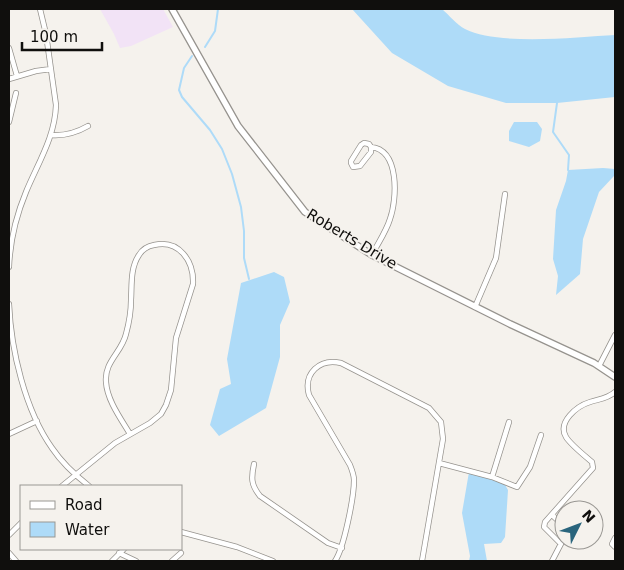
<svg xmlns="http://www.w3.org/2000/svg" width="624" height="570" font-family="'DejaVu Sans',sans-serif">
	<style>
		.commercial { fill: #f2e3f6 }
		.water { fill: #aedbf8 }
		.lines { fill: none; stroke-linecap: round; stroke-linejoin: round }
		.stream { stroke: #aedbf8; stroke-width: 2 }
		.minor-casing { stroke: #96938e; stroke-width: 6 }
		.tertiary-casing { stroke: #96938e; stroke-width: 8 }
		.minor { stroke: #fff; stroke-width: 4.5 }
		.tertiary { stroke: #fff; stroke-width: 5.5 }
		.labels { text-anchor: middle; stroke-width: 4; stroke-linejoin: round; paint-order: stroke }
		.street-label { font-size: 15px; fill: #100f0d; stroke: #f5f2ed }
	</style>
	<rect width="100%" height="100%" fill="#f5f2ed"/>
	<!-- commercial -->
	<path class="commercial" d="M 100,9 L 163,9 L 173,27 L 131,46 L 120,48 L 114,34 Z"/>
	<!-- water -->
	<path class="water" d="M 352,9 L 442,9 C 449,15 457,25 465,29 C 499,46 577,37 615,35 L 615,97 L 557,103 L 506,103 L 448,86 L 392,53 Z
		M 514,122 L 537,122 L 542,129 L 540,141 L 529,147 L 509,141 L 509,131 Z
		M 603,168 L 615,169 L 614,176 L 599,192 L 583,239 L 580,274 L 556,295 L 558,276 L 553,259 L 556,210 L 566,181 L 568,170 Z
		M 274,272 L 284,277 L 290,302 L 280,325 L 280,357 L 266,408 L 219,436 L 210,425 L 220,389 L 231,384 L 227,359 L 241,283 Z
		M 469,472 L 504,483 L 508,490 L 505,537 L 501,543 L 484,544 L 487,561 L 469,561 L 470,556 L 462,513 Z"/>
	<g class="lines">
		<!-- stream -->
		<path class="stream" d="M 205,47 L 215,31 L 218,9
			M 192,56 L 184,68 L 179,90 L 182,97 L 210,130 L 222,149 L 232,174 L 241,207 L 244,231 L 244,258 L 249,279
			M 557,103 L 553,132 L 569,155 L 568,170"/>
		<!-- minor casing -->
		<g class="minor-casing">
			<path id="minor" d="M 9,48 L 17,76
				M 9,79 L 36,71 L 51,69
				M 9,122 L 16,93
				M 51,135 C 65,136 76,133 88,126
				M 364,143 L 369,144 L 371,147 L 371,152 L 360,166 L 353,167 L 351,163 L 351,161 L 361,145 Z
				M 371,147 C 400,150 397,199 390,219 C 386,232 378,243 372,255
				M 9,267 C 10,242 16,216 26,192 C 38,163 55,137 56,105 L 46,34 L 40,9
				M 9,304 C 11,350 25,410 52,448 C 62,463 75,475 89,486
				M 475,307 L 496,258 L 505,194
				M 599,366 L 615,335
				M 9,434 L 37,421
				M 439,463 L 492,477 L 509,422
				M 254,464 C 251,478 251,485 260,496 L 328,543 L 342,548
				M 492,477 L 517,487 L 530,467 L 541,435
				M 62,486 L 115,443 L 150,423 L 161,414 L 166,405 L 171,390 L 176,338 L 193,284 C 194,261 179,239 154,245 C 148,246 142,250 139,255 C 130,268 132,286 131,300 C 131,311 129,323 126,334 C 122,352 104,362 106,382 C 107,400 121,419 130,434
				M 552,515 L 564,526
				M 181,532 L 237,547 L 273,561
				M 9,535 L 21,523
				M 615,538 L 612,544 L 615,547
				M 561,544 L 544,527 L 545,522 L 593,468 L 592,462 C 585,456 571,445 566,437 C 557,422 577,406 590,402 C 599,399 607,399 615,392
				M 9,553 L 16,561
				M 119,553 L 136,561
				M 112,561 L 124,549
				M 172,561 L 181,553
				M 335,561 C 344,548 354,497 354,480 C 354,475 352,470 350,465 L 309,395 C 303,373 320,358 341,363 L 429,408 L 441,422 L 443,439 L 422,561
				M 552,561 L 564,538"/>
		</g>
		<!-- tertiary casing -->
		<g class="tertiary-casing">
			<path id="tertiary" d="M 172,9 L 238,126 L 305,212 L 372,255 L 510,324 L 594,363 L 615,377"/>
		</g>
		<!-- minor -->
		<use href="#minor" class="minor"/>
		<!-- tertiary -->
		<use href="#tertiary" class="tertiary"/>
	</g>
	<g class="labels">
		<!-- street labels -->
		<g class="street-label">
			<text transform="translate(352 239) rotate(31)" y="5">Roberts Drive</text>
		</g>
	</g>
	<!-- border -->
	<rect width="624" height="570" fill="none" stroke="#100f0d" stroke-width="20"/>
	<!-- legend -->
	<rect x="20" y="485" width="162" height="65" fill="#f5f2ed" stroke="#999793"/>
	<rect x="30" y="501" width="25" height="8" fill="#ffffff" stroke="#999793"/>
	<text x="65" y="510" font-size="15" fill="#100f0d">Road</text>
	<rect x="30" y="522" width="25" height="15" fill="#aedbf8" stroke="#999793"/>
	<text x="65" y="535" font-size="15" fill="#100f0d">Water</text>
	<!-- north arrow -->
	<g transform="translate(579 525) rotate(48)"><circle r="24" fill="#f5f2ed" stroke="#999793"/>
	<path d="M0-4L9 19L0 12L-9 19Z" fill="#2a657d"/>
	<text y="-8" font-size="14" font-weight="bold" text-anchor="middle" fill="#100f0d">N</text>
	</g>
	<!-- scale -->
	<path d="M22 42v8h80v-8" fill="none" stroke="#100f0d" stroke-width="2.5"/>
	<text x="30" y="42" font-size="15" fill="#100f0d" stroke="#f5f2ed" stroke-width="4" paint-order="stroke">100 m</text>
</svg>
